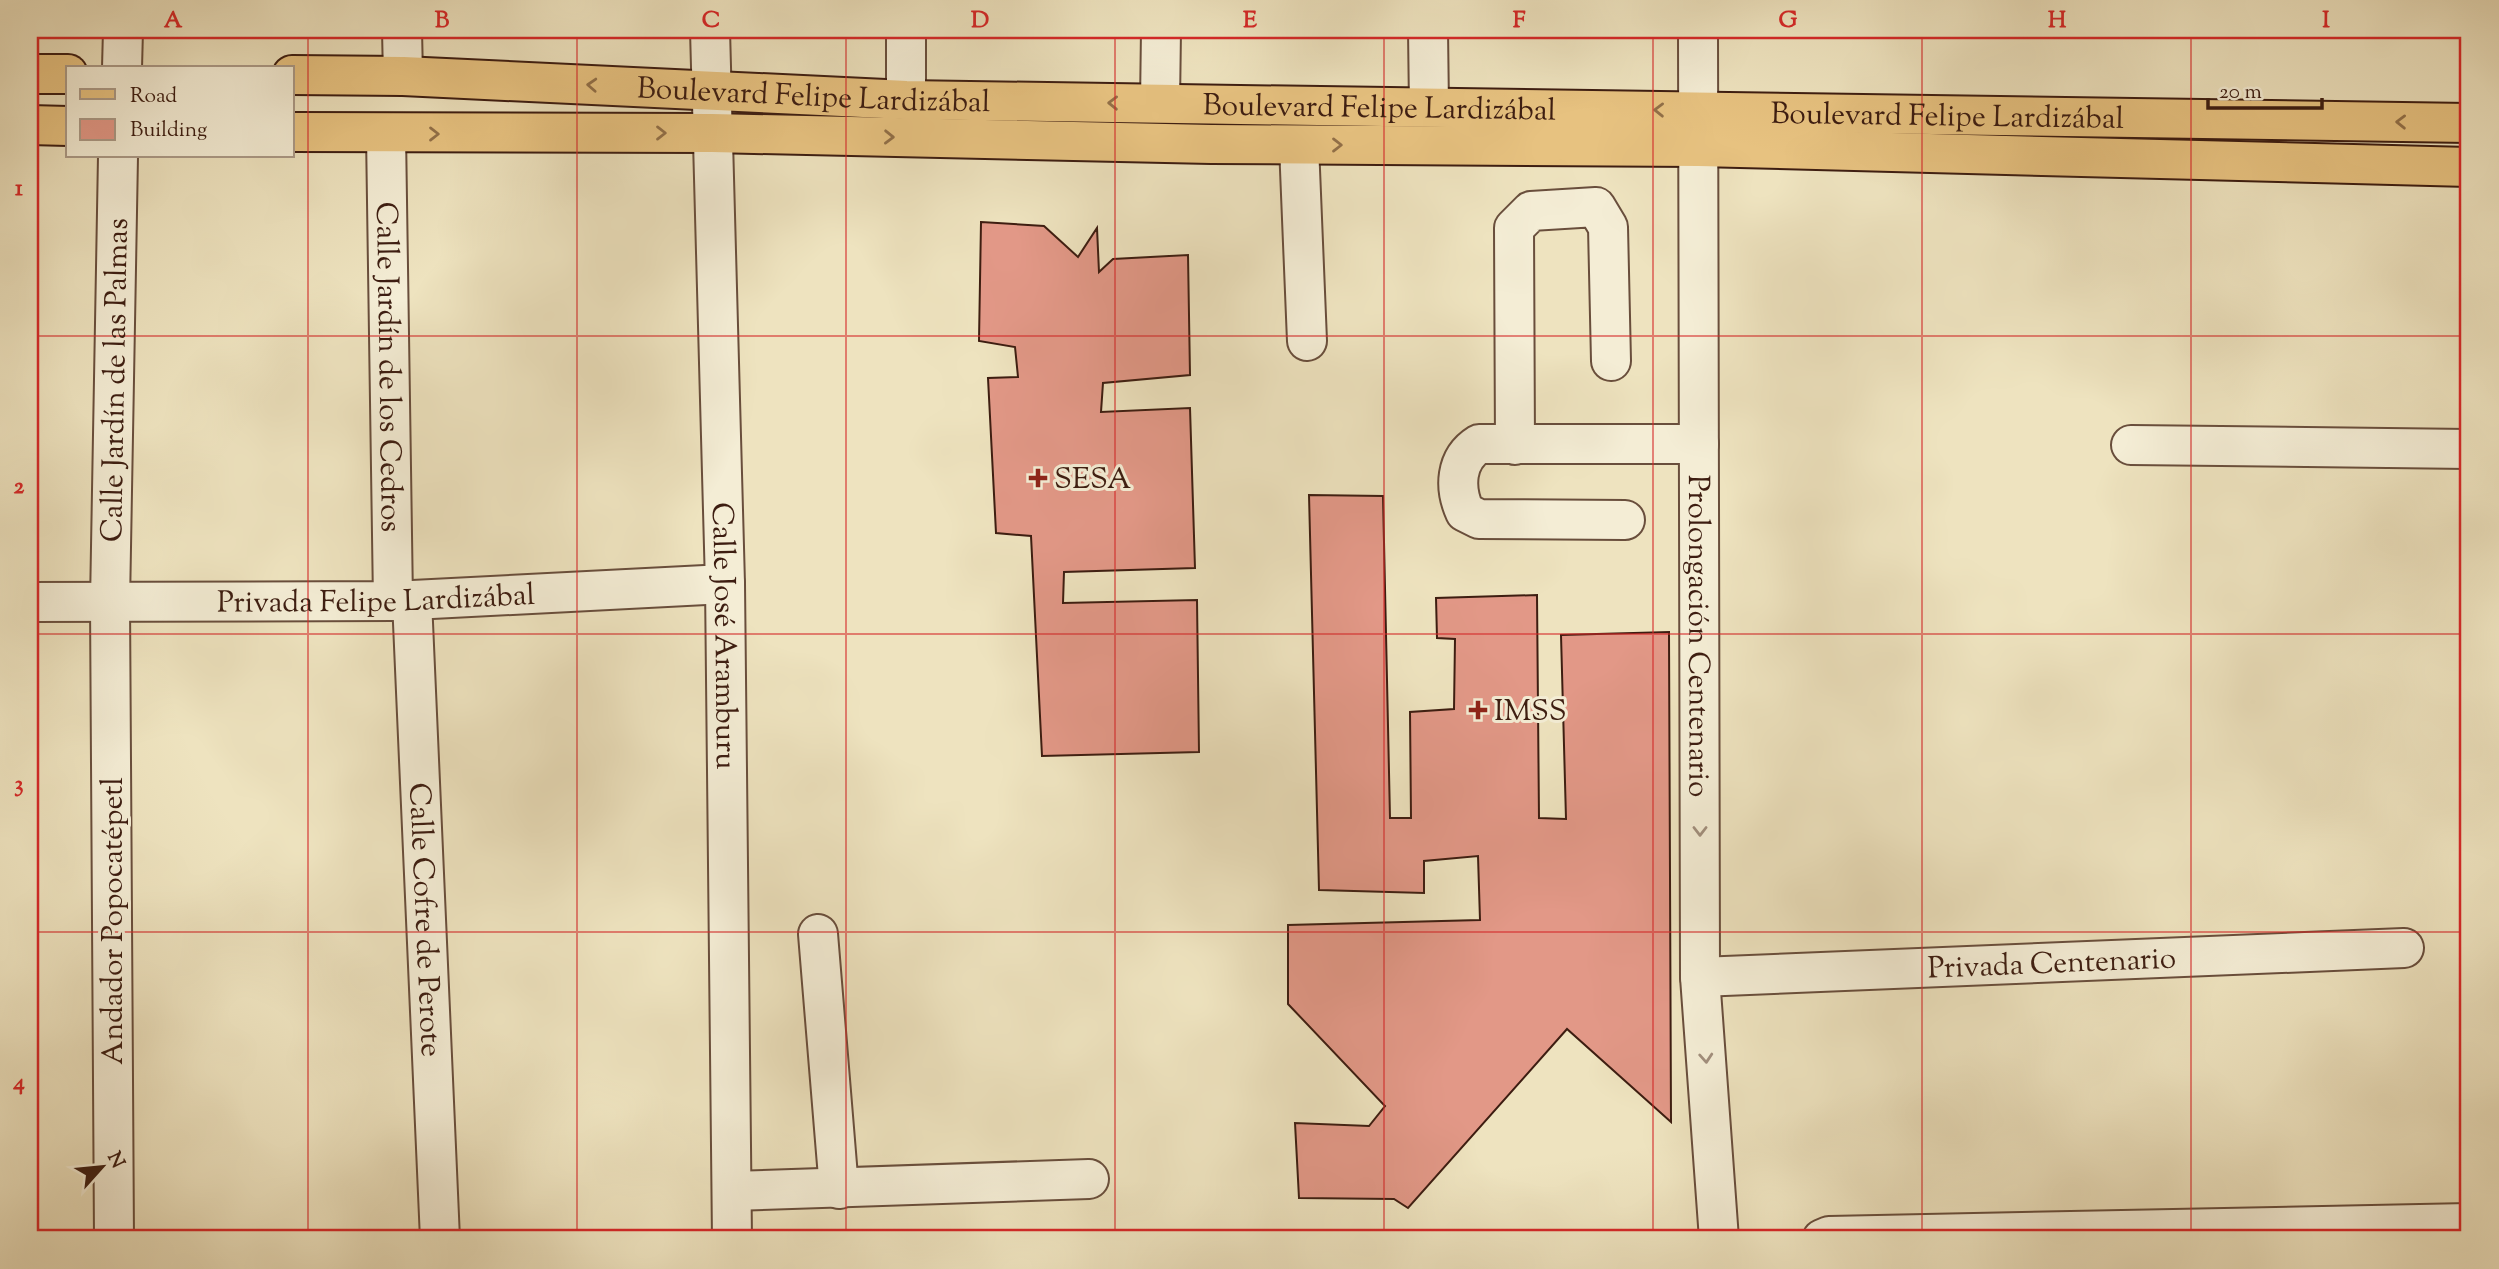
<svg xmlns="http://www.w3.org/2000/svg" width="2499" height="1269" font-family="'Sorts Mill Goudy',serif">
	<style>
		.building { fill: #e29887; stroke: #3d1d11; stroke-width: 2 }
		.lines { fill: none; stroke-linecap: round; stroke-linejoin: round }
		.minor-casing { stroke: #694e3c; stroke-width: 42 }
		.major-casing { stroke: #3d1d11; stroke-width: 42 }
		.minor { stroke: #f4edd5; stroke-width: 38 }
		.major { stroke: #e7c280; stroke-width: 38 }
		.oneway { stroke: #927048 }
		.oneway2 { stroke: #a28f7d }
		.grid { fill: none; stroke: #d62828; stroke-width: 2; stroke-opacity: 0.55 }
		.poi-dot { fill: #8f2418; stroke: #f4edd5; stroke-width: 2.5 }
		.labels { text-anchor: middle; stroke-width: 6; stroke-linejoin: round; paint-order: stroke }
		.street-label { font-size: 30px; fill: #3d1d11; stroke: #f4edd5 }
		.poi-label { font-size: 30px; fill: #3d1d11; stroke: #f4edd5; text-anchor: start }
		.neatline { fill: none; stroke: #d62828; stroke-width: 2.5 }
		.grid-label { font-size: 23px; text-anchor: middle; font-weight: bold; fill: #d62828 }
	</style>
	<rect width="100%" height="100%" fill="#eee3bf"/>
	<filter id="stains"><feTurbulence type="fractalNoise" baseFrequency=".00286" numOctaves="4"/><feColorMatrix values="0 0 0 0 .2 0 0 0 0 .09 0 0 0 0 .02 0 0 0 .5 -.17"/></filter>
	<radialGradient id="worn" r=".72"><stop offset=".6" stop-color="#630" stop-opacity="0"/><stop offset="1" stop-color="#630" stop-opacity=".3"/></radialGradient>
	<!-- building -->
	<path class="building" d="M 981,222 L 1044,226 L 1078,257 L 1097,228 L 1099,272 L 1113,259 L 1188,255 L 1190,375 L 1103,383 L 1101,412 L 1190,408 L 1195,568 L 1064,572 L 1063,603 L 1197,600 L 1199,752 L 1042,756 L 1031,536 L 996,533 L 988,378 L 1018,377 L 1015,347 L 979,341 Z
		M 1309,495 L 1383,496 L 1390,818 L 1411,818 L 1410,712 L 1454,709 L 1455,639 L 1437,638 L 1436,598 L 1537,595 L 1539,818 L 1566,819 L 1561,635 L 1669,632 L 1671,1122 L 1567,1029 L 1408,1208 L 1394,1199 L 1299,1198 L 1295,1123 L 1369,1126 L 1385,1106 L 1288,1004 L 1288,925 L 1480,920 L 1478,856 L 1424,861 L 1424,893 L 1319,890 Z"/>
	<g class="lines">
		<!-- minor casing -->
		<g class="minor-casing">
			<g id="minor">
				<path d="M 402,30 L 403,76"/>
				<path id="s1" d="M 710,30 L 725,584 L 732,1239"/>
				<path d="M 1428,30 L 1429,107"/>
				<path id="s2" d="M 1698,30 L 1700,977 L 1719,1239"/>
				<path d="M 122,68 L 123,30"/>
				<path d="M 906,100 L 906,30"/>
				<path d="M 1160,103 L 1161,30"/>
				<path id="s3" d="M 386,134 L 393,601"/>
				<path d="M 1299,145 L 1307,341"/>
				<path d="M 1515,445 L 1514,228 L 1531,211 L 1596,207 L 1608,227 L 1611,361"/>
				<path d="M 2131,445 L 2469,449"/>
				<path d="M 1625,520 L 1479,519 L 1465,512 C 1454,488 1455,459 1479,444 L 1699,444"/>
				<path id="s4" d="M 412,600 L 440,1239"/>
				<path id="s5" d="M 30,602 L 393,601 L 725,584"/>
				<path d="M 818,934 L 839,1189"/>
				<path id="s6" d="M 1700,977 L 2404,948"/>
				<path d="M 732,1191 L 1089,1179"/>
				<path id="s7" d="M 114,1239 L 110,603 L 118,156"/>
				<path d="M 1822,1239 L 1829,1236 L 2469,1223"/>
			</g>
		</g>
		<!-- major casing -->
		<g class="major-casing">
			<g id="major">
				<path d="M 30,74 L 68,74"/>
				<path id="s8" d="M 292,75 L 403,76 L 906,100 L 2469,123"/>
				<path d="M 30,125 L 68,126"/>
				<path d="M 292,132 L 712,133 L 1211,144 L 1699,147 L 2469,167"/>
			</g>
		</g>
		<!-- minor -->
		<use href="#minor" class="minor"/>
		<!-- major -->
		<use href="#major" class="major"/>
	</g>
	<!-- one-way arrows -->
	<defs><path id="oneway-chevron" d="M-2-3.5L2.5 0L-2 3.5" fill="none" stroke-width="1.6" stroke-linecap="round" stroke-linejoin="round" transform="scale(1.75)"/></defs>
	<g class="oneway">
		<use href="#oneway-chevron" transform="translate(592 85) rotate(-177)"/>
		<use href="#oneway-chevron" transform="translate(1113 103) rotate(-179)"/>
		<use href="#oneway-chevron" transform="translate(1659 110) rotate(-179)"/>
		<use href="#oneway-chevron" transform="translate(2401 122) rotate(-179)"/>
		<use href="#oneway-chevron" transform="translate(661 133)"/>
		<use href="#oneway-chevron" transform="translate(434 134)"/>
		<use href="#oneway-chevron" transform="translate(889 137) rotate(1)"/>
		<use href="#oneway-chevron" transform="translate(1337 145)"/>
	</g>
	<g class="oneway2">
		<use href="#oneway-chevron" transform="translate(1700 831) rotate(90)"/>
		<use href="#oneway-chevron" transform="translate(1706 1058) rotate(86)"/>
	</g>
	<!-- grid -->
	<path class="grid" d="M 308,30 L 308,1239M 577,30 L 577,1239M 846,30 L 846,1239M 1115,30 L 1115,1239M 1384,30 L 1384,1239M 1653,30 L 1653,1239M 1922,30 L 1922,1239M 2191,30 L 2191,1239M 30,336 L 2469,336M 30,634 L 2469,634M 30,932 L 2469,932"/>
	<!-- markers -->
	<g class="poi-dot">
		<path d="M1034.5 467.5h7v7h7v7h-7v7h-7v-7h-7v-7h7z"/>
		<path d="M1474.5 699.5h7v7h7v7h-7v7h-7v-7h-7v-7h7z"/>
	</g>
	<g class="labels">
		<!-- street labels -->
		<g class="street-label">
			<text dy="10" stroke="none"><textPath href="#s8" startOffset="522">Boulevard Felipe Lardizábal</textPath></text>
			<text dy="10" stroke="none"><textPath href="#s8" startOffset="1088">Boulevard Felipe Lardizábal</textPath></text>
			<text dy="10" stroke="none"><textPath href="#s8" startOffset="1656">Boulevard Felipe Lardizábal</textPath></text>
			<text dy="10" stroke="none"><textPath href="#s3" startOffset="233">Calle Jardín de los Cedros</textPath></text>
			<text dy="10" stroke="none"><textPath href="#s7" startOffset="859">Calle Jardín de las Palmas</textPath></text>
			<text dy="10" stroke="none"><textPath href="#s5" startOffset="346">Privada Felipe Lardizábal</textPath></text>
			<text dy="10" stroke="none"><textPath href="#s1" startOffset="606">Calle José Aramburu</textPath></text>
			<text dy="10" stroke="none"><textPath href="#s2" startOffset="606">Prolongación Centenario</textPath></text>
			<text dy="10" stroke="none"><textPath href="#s4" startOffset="320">Calle Cofre de Perote</textPath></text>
			<text transform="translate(112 921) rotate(-90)" y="10">Andador Popocatépetl</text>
			<text dy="10" stroke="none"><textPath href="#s6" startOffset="352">Privada Centenario</textPath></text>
		</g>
		<!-- poi labels -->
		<g class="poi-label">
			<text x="1054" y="488">SESA</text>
			<text x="1494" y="720">IMSS</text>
		</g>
	</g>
	<!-- margin -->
	<rect width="2499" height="1269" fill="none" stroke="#eee3bf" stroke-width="77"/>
	<!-- legend -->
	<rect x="66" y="66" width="228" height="91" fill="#f4edd5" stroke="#ab9a87" stroke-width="2"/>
	<rect x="80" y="89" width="35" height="10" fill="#e7c280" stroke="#ab9a87" stroke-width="2"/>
	<text x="130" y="102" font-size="21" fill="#3d1d11">Road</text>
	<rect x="80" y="119" width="35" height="21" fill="#e29887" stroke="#ab9a87" stroke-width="2"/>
	<text x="130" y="136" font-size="21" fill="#3d1d11">Building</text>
	<!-- north arrow -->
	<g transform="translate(102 1167) rotate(63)" stroke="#f4edd5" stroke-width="5" paint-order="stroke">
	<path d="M0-5L12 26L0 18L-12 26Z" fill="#3d1d11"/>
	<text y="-10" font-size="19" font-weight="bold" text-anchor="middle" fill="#3d1d11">N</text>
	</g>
	<!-- scale -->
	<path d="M2208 98v10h114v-10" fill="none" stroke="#3d1d11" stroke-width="3.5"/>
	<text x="2219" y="98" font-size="21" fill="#3d1d11" stroke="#f4edd5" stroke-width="5" paint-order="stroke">20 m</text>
	<rect x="38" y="38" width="2422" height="1192" class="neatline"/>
	<g class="grid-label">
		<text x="173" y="27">A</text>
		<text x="442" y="27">B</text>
		<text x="711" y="27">C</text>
		<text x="980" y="27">D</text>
		<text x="1250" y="27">E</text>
		<text x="1519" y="27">F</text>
		<text x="1788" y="27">G</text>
		<text x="2057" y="27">H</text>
		<text x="2326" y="27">I</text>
		<text x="19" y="195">1</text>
		<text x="19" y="493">2</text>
		<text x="19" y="791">3</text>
		<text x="19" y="1089">4</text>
	</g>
	<rect width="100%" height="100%" filter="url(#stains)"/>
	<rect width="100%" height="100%" fill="url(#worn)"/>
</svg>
